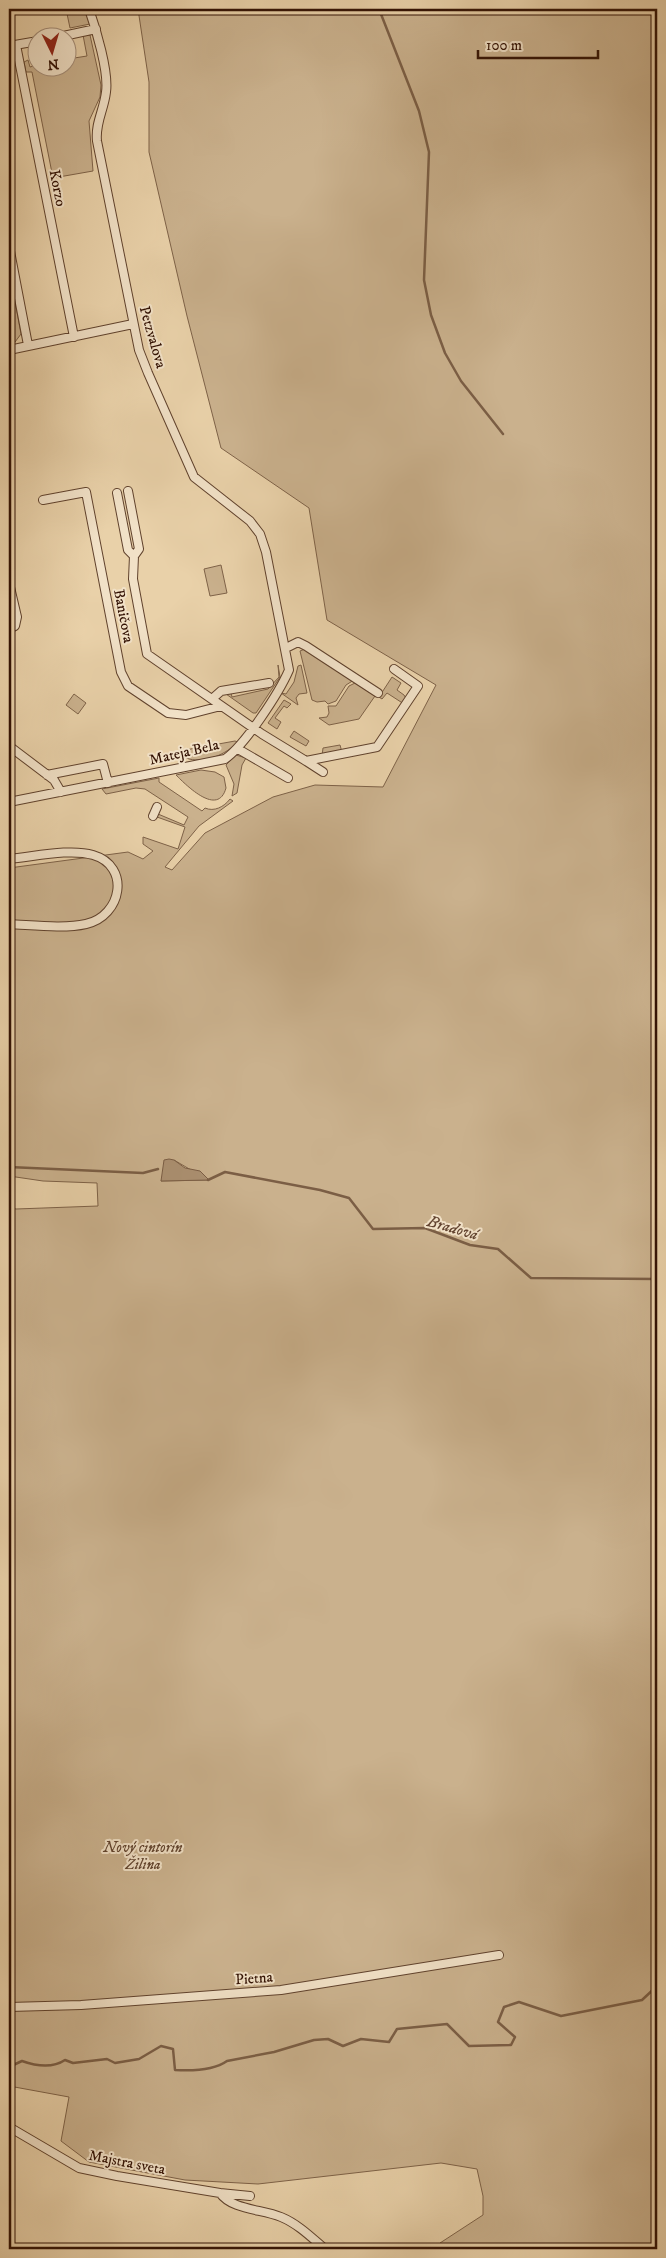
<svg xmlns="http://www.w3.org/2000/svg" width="666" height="2258" font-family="'IM FELL DW Pica',serif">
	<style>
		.green { fill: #cab18d; stroke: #7e6248; fill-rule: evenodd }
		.water { fill: #ab9071; stroke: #7b5e45 }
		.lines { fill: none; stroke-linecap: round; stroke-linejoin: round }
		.stream { stroke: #7b5e45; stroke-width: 2.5 }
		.street-casing { stroke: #60422d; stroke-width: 10 }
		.street { stroke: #f1e1c7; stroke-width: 8 }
		.labels { text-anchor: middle; stroke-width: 4; stroke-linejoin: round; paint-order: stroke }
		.street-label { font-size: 15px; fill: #331204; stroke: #f1e1c7 }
		.park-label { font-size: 15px; font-style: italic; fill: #60422d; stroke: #f1e1c7 }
		.water-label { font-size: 16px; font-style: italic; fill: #634430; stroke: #f1e1c7 }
	</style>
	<rect width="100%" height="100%" fill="#e9d1a9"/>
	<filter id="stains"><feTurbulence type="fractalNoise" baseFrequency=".004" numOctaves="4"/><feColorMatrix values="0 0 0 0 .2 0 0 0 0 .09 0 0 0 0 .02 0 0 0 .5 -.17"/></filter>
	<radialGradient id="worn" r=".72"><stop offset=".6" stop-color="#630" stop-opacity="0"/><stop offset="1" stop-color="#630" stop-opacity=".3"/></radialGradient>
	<!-- green -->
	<path class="green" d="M 66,9 L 86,9 L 90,24 L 70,28 Z
		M 138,9 L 657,9 L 657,2249 L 439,2249 L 440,2243 L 483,2215 L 483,2196 L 477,2169 L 441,2163 L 258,2184 L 185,2180 L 89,2162 L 61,2141 L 69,2097 L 9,2086 L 9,1207 L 16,1209 L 98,1206 L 97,1183 L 43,1181 L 9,1176 L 9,868 L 128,852 L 143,859 L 153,851 L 143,844 L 143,837 L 178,849 L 185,827 L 157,817 L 158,814 L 184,825 L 188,817 L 145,789 L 136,788 L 106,794 L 102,789 L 159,778 L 159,782 L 202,811 L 205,808 C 214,812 224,807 230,799 L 233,801 L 199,826 L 165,867 L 172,870 L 205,833 L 273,797 L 315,785 L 383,787 L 436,685 L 327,620 L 309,508 L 221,448 L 187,316 L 149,152 L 149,82 ZM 174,1160 L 208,1180 L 161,1181 Z
		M 83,35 L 90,35 L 101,85 L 100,97 L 89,121 L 93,171 L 53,178 L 32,72 L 26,72 L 24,62 L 28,60 L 30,67 L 37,65 L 38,68 L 68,68 L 68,59 L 87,56 Z
		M 9,269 L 21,334 L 12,346 L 9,346 Z
		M 221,565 L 227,593 L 210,596 L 204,569 Z
		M 305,649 L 354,680 L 346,685 L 336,701 L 328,704 L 325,701 L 317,702 L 312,700 L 300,651 Z
		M 278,665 L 280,677 L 256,713 L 253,713 L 226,694 L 231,693 L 232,697 L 268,689 L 279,677 Z
		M 301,665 L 307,693 L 299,694 L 296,698 L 298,705 L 281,693 L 286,694 L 294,682 L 298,666 Z
		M 392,677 L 401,683 L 397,690 L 404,695 L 407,700 L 404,704 L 387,693 L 382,699 L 379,697 Z
		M 355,683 L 375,696 L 359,719 L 329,725 L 319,718 L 327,717 L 329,713 L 328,706 L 336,706 L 349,686 Z
		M 74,694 L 86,703 L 78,714 L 66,705 Z
		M 284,700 L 291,704 L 287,708 L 284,706 L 275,718 L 281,722 L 277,729 L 268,723 Z
		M 294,731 L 309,741 L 306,746 L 290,737 Z
		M 235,741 L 238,742 C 226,754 207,763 189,759 C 185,758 179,754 174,752 Z
		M 340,745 L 342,752 L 322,756 L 323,748 Z
		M 236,755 L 246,758 L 242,765 L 237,793 L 232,796 L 234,784 L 226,765 Z
		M 201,770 L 215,772 L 224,777 L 226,788 C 218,817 187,786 176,775 Z"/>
	<!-- water -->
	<path class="water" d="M 169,1159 L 174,1160 L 185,1168 L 200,1171 L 209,1180 L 161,1181 L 164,1160 Z"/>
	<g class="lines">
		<!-- stream -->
		<path class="stream" d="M 379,9 L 419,111 L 429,152 L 424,280 L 431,315 L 445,353 L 461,381 L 503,434
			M 9,1167 L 143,1173 L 158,1169
			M 208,1180 L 225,1172 L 320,1190 L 349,1198 L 373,1229 L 425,1228 L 470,1245 L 498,1249 L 531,1278 L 657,1279
			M 9,2067 L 22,2061 C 36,2066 53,2068 65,2060 L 73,2063 L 107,2059 L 115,2063 L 139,2059 L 161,2046 L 173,2049 L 175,2070 C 192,2071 213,2071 227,2061 L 274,2052 L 314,2040 L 328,2039 L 343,2046 L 361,2039 L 389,2042 L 397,2029 L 447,2024 L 469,2046 L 511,2045 L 515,2037 L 498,2022 L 504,2007 L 519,2002 L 561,2016 L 642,2000 L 657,1986"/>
		<!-- street casing -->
		<g class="street-casing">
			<path id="street" d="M 54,38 L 96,29
				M 16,45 L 74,337
				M 9,46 L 38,41
				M 9,246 L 28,345
				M 9,350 L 133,324
				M 128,491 L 139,549 L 134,556
				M 117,493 L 128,550 L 134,556 L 133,579 L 147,654 L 262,734 L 306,761 L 377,747 L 418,686 L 394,669
				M 43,500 L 86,492 L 121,672 L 128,686 L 168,713 L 186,715 L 221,706
				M 9,583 L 17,617 L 15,626 L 9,629
				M 286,648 L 298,642 L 306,646 L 378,693
				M 212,699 L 221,691 L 269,683
				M 9,746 L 54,780 L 61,792
				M 238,749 L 288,778
				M 306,761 L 323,772
				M 47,775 L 103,764 L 108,783
				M 9,802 L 225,759 C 245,745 279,693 289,670 L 266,552 L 260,534 L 250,521 L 194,477 L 148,373 L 139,350 L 97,141 C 95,123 104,110 106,92 C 109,72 96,29 89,9
				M 153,816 L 157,807
				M 9,859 C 33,857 70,848 93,855 C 131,866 122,916 86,924 C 64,929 32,925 9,924
				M 9,2007 L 81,2005 L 281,1990 L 499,1955
				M 9,2127 L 79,2168 L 117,2176 L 220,2193 C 232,2210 262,2209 281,2217 C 298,2224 311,2237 325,2249
				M 220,2193 L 250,2196"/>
		</g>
		<!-- street -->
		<use href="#street" class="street"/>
	</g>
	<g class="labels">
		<!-- street labels -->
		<g class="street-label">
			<text transform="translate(58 188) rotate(79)" y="5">Korzo</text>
			<text transform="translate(153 337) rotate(74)" y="5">Petzvalova</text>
			<text transform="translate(124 616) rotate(79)" y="5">Baničova</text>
			<text transform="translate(184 752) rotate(-13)" y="5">Mateja Bela</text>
			<text transform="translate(254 1978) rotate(-4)" y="5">Pietna</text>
			<text transform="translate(127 2162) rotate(11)" y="5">Majstra sveta</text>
		</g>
		<!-- park labels -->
		<g class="park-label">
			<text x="143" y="1852">Nový cintorín<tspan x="143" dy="17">Žilina</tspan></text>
		</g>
		<!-- water labels -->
		<g class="water-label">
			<text transform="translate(453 1227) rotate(16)" y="6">Bradová</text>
		</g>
	</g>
	<!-- margin -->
	<rect width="666" height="2258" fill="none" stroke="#e9d1a9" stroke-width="30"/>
	<rect x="10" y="10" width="646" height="2238" fill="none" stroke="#331204" stroke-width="2.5"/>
	<rect x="15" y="15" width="636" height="2228" fill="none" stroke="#331204"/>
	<!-- north arrow -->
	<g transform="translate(52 52) rotate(175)"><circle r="24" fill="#f1e1c7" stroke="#a58e79"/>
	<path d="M0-4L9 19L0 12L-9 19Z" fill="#8f2418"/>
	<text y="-8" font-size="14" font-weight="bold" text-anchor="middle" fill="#331204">N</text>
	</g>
	<!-- scale -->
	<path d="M478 50v8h120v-8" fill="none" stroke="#331204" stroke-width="2.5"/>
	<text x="486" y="50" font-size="15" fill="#331204" stroke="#f1e1c7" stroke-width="4" paint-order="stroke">100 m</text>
	<rect width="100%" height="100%" filter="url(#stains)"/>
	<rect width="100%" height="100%" fill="url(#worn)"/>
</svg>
